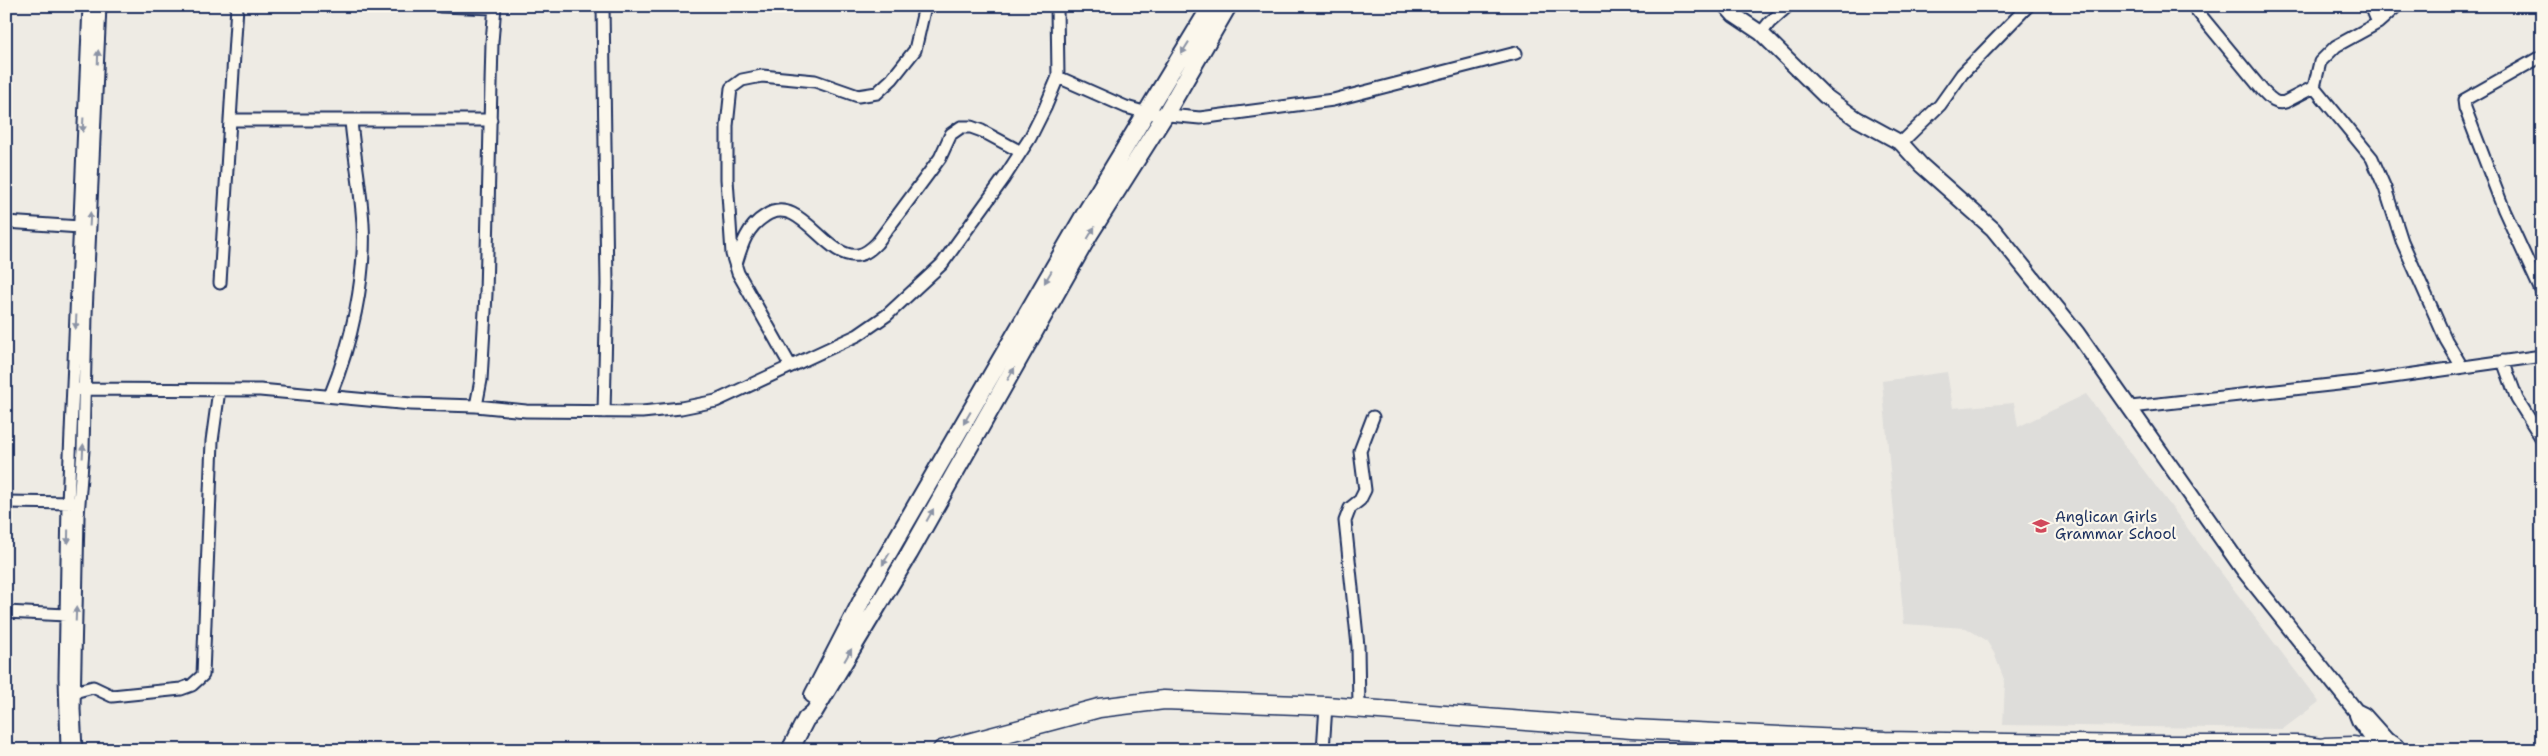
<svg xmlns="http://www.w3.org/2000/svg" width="2548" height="756" font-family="'Shantell Sans',sans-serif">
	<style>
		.built { fill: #deddda }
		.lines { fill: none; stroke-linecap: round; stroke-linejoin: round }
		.minor-casing { stroke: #1b2f5e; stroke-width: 15 }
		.tertiary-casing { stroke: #1b2f5e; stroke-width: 18 }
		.secondary-casing { stroke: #1b2f5e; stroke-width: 20 }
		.primary-casing { stroke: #1b2f5e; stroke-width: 21 }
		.minor { stroke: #fbf7ec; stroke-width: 11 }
		.tertiary { stroke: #fbf7ec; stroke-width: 14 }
		.secondary { stroke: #fbf7ec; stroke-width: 16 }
		.primary { stroke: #fbf7ec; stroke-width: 18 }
		.oneway { fill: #8b93a5 }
		.labels { text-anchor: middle; stroke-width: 4.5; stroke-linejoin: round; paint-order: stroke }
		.poi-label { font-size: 15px; fill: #1b2f5e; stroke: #fbf7ec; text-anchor: start }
	</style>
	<rect width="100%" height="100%" fill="#eeebe4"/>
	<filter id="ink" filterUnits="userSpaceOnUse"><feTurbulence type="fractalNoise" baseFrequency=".02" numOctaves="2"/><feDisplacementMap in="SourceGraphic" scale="10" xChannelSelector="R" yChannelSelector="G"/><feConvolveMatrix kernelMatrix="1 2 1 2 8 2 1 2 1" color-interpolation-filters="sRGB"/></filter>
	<g filter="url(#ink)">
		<!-- built -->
		<path class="built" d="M 1947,372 L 1953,408 L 2014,403 L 2018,427 L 2086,394 L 2319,702 L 2283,729 L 2003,725 L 2005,682 L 1994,653 L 1986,640 L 1966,628 L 1904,624 L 1882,381 Z"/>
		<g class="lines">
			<!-- minor casing -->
			<g class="minor-casing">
				<path id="minor" d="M 440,6 L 494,8
					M 603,6 L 607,284 L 604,412
					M 2193,6 L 2263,91 C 2269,97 2275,105 2285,102 L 2314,87
					M 2371,6 L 2378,23
					M 1761,33 L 1769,23 L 1788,6
					M 2542,56 L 2464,100 L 2465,108 L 2504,210 L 2542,293
					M 1058,77 L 1126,107 L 1147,113 L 1200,118 L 1333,100 L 1516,53
					M 2314,87 L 2372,158 L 2385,188 L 2402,241 L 2446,340 L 2462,367
					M 2314,87 L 2320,62 L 2336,46 L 2378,23 L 2397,6
					M 231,120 L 491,120
					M 1901,143 L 1940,105 L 1962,74 L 2028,6
					M 6,222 L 80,227
					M 736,264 C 742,244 747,227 765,216 C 800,192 825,260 858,255 C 866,254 872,248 877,243 L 940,158 L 951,134 L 961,127 L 971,127 L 982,131 L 1021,152
					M 220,283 L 237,6
					M 2503,361 L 2517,399 L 2542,439
					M 790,365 L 738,273 L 732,254 L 727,179 L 727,126 L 731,88 L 742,80 L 762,76 L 815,81 L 858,96 L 877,93 L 892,79 L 915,50 L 925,6
					M 74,389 L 260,390 L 411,404 L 476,406 L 526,411 L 642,412 L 681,408 L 716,401 L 858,335 L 887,315 L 942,264 L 1004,178 L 1030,138 L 1045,108 L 1058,77 L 1057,6
					M 330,396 C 351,345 366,279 363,224 C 361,189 354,155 351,121
					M 476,406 L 481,380 L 486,294 L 492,42 L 495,6
					M 2131,407 L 2357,382 L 2542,356
					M 6,502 L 75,503
					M 6,612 L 66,615
					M 74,692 L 93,687 L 112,696 L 181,689 L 192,685 L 203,675 L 212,441 L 219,390
					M 1359,708 L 1358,646 L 1345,521 L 1350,508 L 1360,500 L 1365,490 L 1360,451 L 1373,417
					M 67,750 L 65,677 L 68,503 L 89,6
					M 76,750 L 74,709 L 78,516 L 83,450 L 86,314 L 100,6
					M 1323,750 L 1326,706"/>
			</g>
			<!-- tertiary casing -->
			<g class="tertiary-casing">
				<path id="tertiary" d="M 1726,6 L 1734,15 L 1761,33 L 1825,96 L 1857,119 L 1901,143 L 1921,165 L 1993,229 L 2077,333 L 2245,572 L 2356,711 L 2364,715 L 2389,743
					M 2357,715 L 2359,720 L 2378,746"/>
			</g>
			<!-- secondary casing -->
			<g class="secondary-casing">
				<path id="secondary" d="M 813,695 L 867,590 L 1083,217 L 1211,6
					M 790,750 L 806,719 L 814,712 L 909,554 L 1089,235 L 1165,115 L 1228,6"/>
			</g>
			<!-- primary casing -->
			<g class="primary-casing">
				<path id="primary" d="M 2325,747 L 2354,746 L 2374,750
					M 942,750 L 1099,708 L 1164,700 L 1326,706 L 1632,729 L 1885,741 L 2141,745 L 2299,745 L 2335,750
					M 2376,750 C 2381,740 2392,742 2397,750"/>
			</g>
			<!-- minor -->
			<use href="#minor" class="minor"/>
			<!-- tertiary -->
			<use href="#tertiary" class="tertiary"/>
			<!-- secondary -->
			<use href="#secondary" class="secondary"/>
			<!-- primary -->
			<use href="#primary" class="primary"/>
		</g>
		<!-- one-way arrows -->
		<defs><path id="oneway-solid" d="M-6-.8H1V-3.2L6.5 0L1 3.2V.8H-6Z" transform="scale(1.25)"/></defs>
		<g class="oneway">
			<use href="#oneway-solid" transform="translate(1185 48) rotate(122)"/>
			<use href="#oneway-solid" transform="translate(98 57) rotate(-88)"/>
			<use href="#oneway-solid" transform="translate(83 125) rotate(93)"/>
			<use href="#oneway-solid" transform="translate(90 219) rotate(-87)"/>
			<use href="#oneway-solid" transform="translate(1091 233) rotate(-59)"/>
			<use href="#oneway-solid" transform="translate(1048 277) rotate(120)"/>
			<use href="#oneway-solid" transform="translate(76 322) rotate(93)"/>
			<use href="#oneway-solid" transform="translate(1011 374) rotate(-60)"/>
			<use href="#oneway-solid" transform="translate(967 418) rotate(120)"/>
			<use href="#oneway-solid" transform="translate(83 451) rotate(-87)"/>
			<use href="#oneway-solid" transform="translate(930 515) rotate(-61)"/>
			<use href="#oneway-solid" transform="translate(68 537) rotate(91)"/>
			<use href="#oneway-solid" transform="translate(886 559) rotate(121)"/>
			<use href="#oneway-solid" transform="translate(76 614) rotate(-88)"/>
			<use href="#oneway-solid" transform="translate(848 655) rotate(-60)"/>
		</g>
	</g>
	<!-- icons -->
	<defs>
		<g id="school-bare" transform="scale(1.35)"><path d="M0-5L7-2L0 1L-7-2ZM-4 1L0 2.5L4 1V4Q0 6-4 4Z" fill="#d1495b" stroke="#fbf7ec" stroke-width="2.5" paint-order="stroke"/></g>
	</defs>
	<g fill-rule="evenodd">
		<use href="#school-bare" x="2041" y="526"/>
	</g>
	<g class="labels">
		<!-- poi labels -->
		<g class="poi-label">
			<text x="2055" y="522">Anglican Girls<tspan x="2055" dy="17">Grammar School</tspan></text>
		</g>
	</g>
	<!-- margin -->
	<rect width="2548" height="756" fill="none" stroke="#fbf7ec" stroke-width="25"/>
	<rect x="12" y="12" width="2523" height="731" fill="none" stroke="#1b2f5e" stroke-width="2" filter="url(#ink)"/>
</svg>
